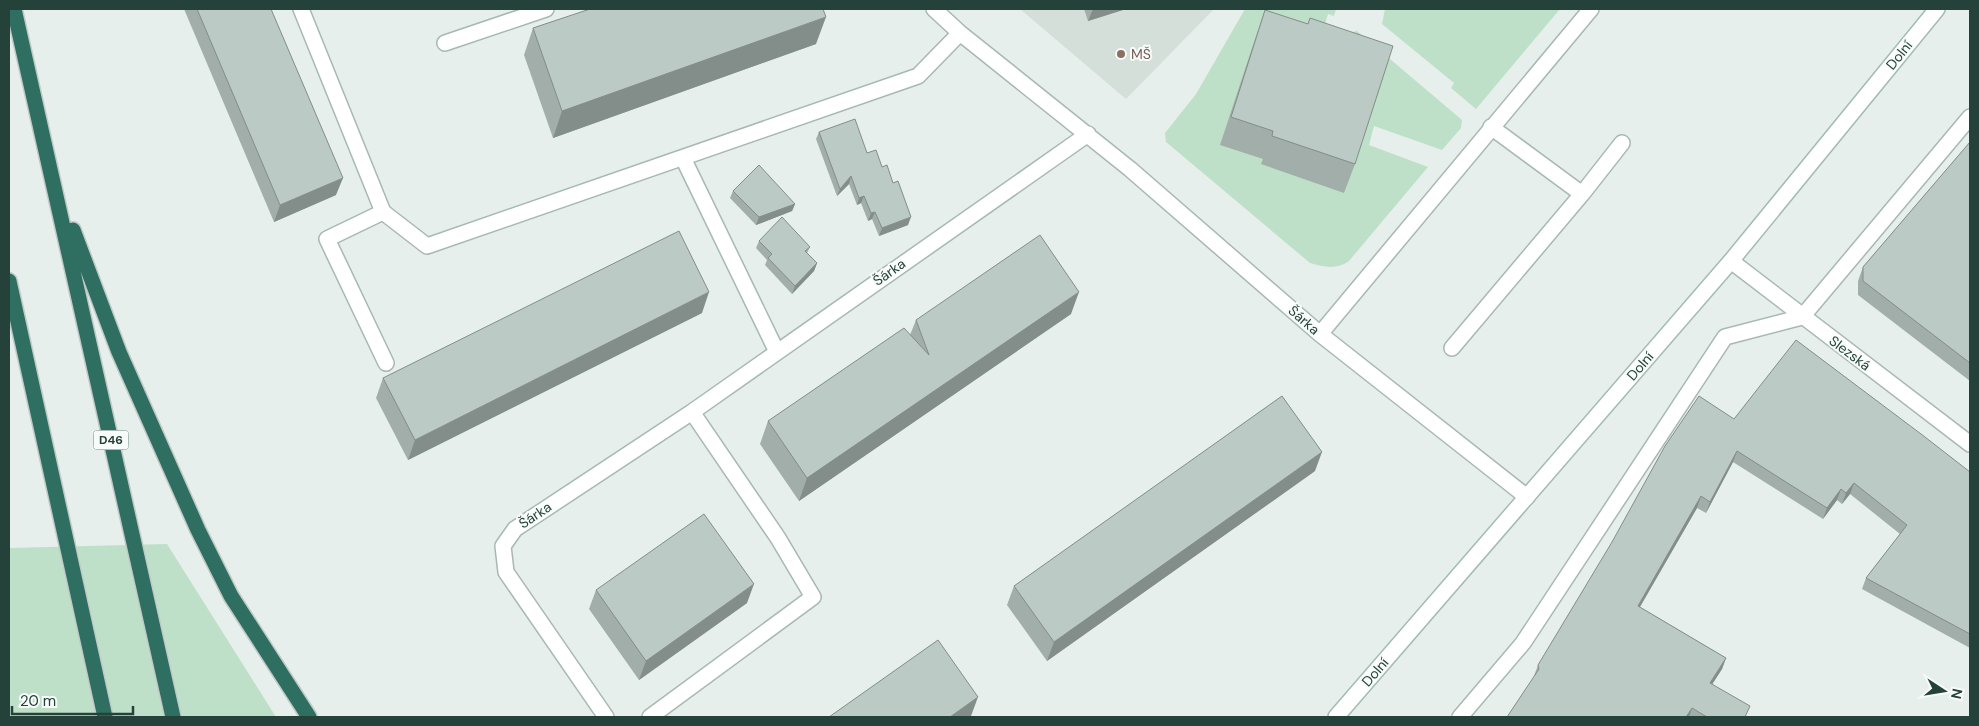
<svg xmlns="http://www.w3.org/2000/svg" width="1979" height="726" font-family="'DM Sans',sans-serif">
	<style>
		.built { fill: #d4dfda }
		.green { fill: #bfe0c8 }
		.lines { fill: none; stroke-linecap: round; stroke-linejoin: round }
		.lane-casing { stroke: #a8b8b2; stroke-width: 18 }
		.street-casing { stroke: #a8b8b2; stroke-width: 18 }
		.secondary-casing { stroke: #a4bbb3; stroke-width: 18 }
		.highway-casing { stroke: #c2cac8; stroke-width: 18 }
		.lane { stroke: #fff; stroke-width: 15 }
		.street { stroke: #fff; stroke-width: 15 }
		.secondary { stroke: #fff; stroke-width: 15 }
		.highway { stroke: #2f6f62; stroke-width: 15 }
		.wall { fill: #a1aea9 }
		.shaded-wall { fill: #838d89 }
		.building { fill: #bbcac4; stroke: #838d89 }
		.education-dot { fill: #8d6e63; stroke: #f7fbf9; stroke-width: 2 }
		.labels { text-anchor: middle; stroke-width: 4; stroke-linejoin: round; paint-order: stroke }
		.shield { fill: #f7fbf9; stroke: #637a73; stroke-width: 1 }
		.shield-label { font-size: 12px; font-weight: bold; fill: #24423a }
		.education-label { font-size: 14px; fill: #785e54; stroke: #f7fbf9; text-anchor: start }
		.street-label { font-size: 14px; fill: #24423a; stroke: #f7fbf9 }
	</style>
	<rect width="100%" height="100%" fill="#e6efeb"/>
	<!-- built -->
	<path class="built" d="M 1020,9 L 1214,9 L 1126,99 Z"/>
	<!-- green -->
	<path class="green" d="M 1245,9 L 1336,9 L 1334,16 L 1328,14 L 1324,28 L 1350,36 L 1352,32 L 1357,31 L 1462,120 L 1461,128 L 1442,150 L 1374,126 L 1369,145 L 1428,167 L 1349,261 C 1337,270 1324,267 1310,263 L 1166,142 L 1165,133 L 1196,94 Z
		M 1385,9 L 1560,9 L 1476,109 L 1451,88 L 1454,83 L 1382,24 Z
		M 167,544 L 276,717 L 9,717 L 9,548 Z"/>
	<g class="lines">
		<!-- lane casing -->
		<g class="lane-casing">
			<path id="lane" d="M 445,43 L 546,9
				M 1582,194 L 1622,143
				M 383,212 L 327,239 L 386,363
				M 1452,348 L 1582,194 L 1491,127
				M 1460,717 L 1523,643 L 1725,337 L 1802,317 L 1970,117"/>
		</g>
		<!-- street casing -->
		<g class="street-casing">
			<path id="street" d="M 301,9 L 383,212 L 427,246 L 918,76 L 960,33
				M 934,9 L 960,33 L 1130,169 L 1320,334 L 1527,497
				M 683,158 L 777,352
				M 1731,261 L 1970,444
				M 1320,334 L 1591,9
				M 692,412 L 1088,134
				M 606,717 L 506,572 L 503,546 L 515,529 L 692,412 L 778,538 L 813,597 L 650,717"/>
		</g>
		<!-- secondary casing -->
		<g class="secondary-casing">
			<path id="secondary" d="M 1336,717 L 1731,261 L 1937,9"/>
		</g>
		<!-- highway casing -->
		<g class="highway-casing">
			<path id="highway" d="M 14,9 L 173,717
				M 73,230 L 119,352 L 198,530 L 231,596 L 309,717
				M 9,281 L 105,717"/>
		</g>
		<!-- lane -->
		<use href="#lane" class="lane"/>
		<!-- street -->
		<use href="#street" class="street"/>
		<!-- secondary -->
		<use href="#secondary" class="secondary"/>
		<!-- highway -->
		<use href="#highway" class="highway"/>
	</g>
	<!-- wall -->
	<path class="wall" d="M 184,9 L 271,9 L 336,195 L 274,222 Z
		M 1084,9 L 1126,9 L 1088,21 Z
		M 1265,10 L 1355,164 L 1344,193 L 1261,164 L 1263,159 L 1220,145 L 1255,39 Z
		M 533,28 L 816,44 L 553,138 L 524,55 Z
		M 819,132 L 867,153 L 908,225 L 879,236 L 872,219 L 868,221 L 861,203 L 857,205 L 849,184 L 837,196 L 816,139 Z
		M 1970,142 L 1970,381 L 1858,295 L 1858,281 L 1863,267 Z
		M 733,191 L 795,204 L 792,211 L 756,225 L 730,198 Z
		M 759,241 L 810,247 L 807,253 L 817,263 L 814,271 L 792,294 L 765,265 L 767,260 L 756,248 Z
		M 702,313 L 408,460 L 376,398 L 383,378 Z
		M 1071,314 L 799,501 L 760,444 L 768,421 L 910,335 L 916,320 Z
		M 1734,419 L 1970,472 L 1970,648 L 1862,589 L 1866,578 L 1900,534 L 1850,494 L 1842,504 L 1837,500 L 1823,519 L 1733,462 L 1706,513 L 1697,508 L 1640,607 L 1726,658 L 1722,669 L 1712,684 L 1746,717 L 1507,717 L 1534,677 L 1534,676 L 1538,665 Z
		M 1315,471 L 1047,661 L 1007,605 L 1014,586 Z
		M 596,590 L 747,603 L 639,680 L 589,609 Z"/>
	<!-- shaded-wall -->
	<path class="shaded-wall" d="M 1093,9 L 1126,9 L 1088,21 Z
		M 826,17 L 816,44 L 553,138 L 562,111 Z
		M 851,176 L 849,184 L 837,196 L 840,189 Z
		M 343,178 L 336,195 L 274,222 L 280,205 Z
		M 864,196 L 861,203 L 857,205 L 859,198 Z
		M 795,204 L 792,211 L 756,225 L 759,217 Z
		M 875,212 L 872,219 L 868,221 L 871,213 Z
		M 911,217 L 908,225 L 879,236 L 882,228 Z
		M 817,263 L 814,271 L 792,294 L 795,286 Z
		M 709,292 L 702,313 L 408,460 L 415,440 Z
		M 1079,292 L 1071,314 L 799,501 L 807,478 Z
		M 1737,451 L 1733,462 L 1706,513 L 1710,502 Z
		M 1322,452 L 1315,471 L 1047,661 L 1054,642 Z
		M 1854,483 L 1850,494 L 1842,504 L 1846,493 Z
		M 1841,489 L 1837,500 L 1823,519 L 1827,508 Z
		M 1701,496 L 1697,508 L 1634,617 L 1638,606 Z
		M 754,584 L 747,603 L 639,680 L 646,661 Z
		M 1726,658 L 1722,669 L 1706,694 L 1710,683 Z
		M 978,697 L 971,716 L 969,717 L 950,717 Z
		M 1692,708 L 1689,717 L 1686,717 Z"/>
	<!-- building -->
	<path class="building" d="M 197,9 L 271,9 L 343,178 L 280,205 Z
		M 590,9 L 823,9 L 826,17 L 562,111 L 533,28 Z
		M 1265,10 L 1308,24 L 1310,18 L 1393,46 L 1355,164 L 1272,136 L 1273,131 L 1231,117 Z
		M 855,119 L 867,153 L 876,150 L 882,167 L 887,165 L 893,183 L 898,181 L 911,217 L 882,228 L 875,212 L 871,213 L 864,196 L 859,198 L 851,176 L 840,189 L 819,132 Z
		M 1970,142 L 1970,363 L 1863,281 L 1863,267 Z
		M 759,165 L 795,204 L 759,217 L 733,191 Z
		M 782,217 L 810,247 L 805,251 L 817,263 L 795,286 L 768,258 L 772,254 L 759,241 Z
		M 679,231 L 709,292 L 415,440 L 383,378 Z
		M 1040,235 L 1079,292 L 807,478 L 768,421 L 904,328 L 929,355 L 916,320 Z
		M 1796,340 L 1925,437 L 1970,472 L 1970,634 L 1866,578 L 1907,525 L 1854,483 L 1846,493 L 1841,489 L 1827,508 L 1737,451 L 1710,502 L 1701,496 L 1638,606 L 1726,658 L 1710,683 L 1750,706 L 1745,717 L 1707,717 L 1692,708 L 1686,717 L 1507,717 L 1539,669 L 1538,665 L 1612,542 L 1665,446 L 1699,396 L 1734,419 Z
		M 1282,396 L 1322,452 L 1054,642 L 1014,586 Z
		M 704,514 L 754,584 L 646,661 L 596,590 Z
		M 938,640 L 978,697 L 950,717 L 829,717 Z"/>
	<!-- markers -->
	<circle class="education-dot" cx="1121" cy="54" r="5"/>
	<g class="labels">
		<!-- shield labels -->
		<rect class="shield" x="93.5" y="430.5" width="35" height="19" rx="4"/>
		<g class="shield-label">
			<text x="111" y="444">D46</text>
		</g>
		<!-- education labels -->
		<g class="education-label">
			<text x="1131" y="59">MŠ</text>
		</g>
		<!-- street labels -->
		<g class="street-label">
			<text transform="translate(1899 55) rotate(-51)" y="5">Dolní</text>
			<text transform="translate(889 272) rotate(-35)" y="5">Šárka</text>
			<text transform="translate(1304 320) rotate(41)" y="5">Šárka</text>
			<text transform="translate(1850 353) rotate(37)" y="5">Slezská</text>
			<text transform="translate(1640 366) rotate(-49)" y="5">Dolní</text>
			<text transform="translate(535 515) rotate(-34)" y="5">Šárka</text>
			<text transform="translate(1375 672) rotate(-49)" y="5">Dolní</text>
		</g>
	</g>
	<!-- border -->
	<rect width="1979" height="726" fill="none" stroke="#24423a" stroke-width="20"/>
	<!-- north arrow -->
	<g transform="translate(1944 691) rotate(102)" stroke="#f7fbf9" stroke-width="4" paint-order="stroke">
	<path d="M0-4L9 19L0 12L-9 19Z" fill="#24423a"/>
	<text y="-8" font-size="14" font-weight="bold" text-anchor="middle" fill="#24423a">N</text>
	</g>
	<!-- scale -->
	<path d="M12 706v8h121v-8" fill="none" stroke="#24423a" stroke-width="2.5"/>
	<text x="20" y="706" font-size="15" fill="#24423a" stroke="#f7fbf9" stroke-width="4" paint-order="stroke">20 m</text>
</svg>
